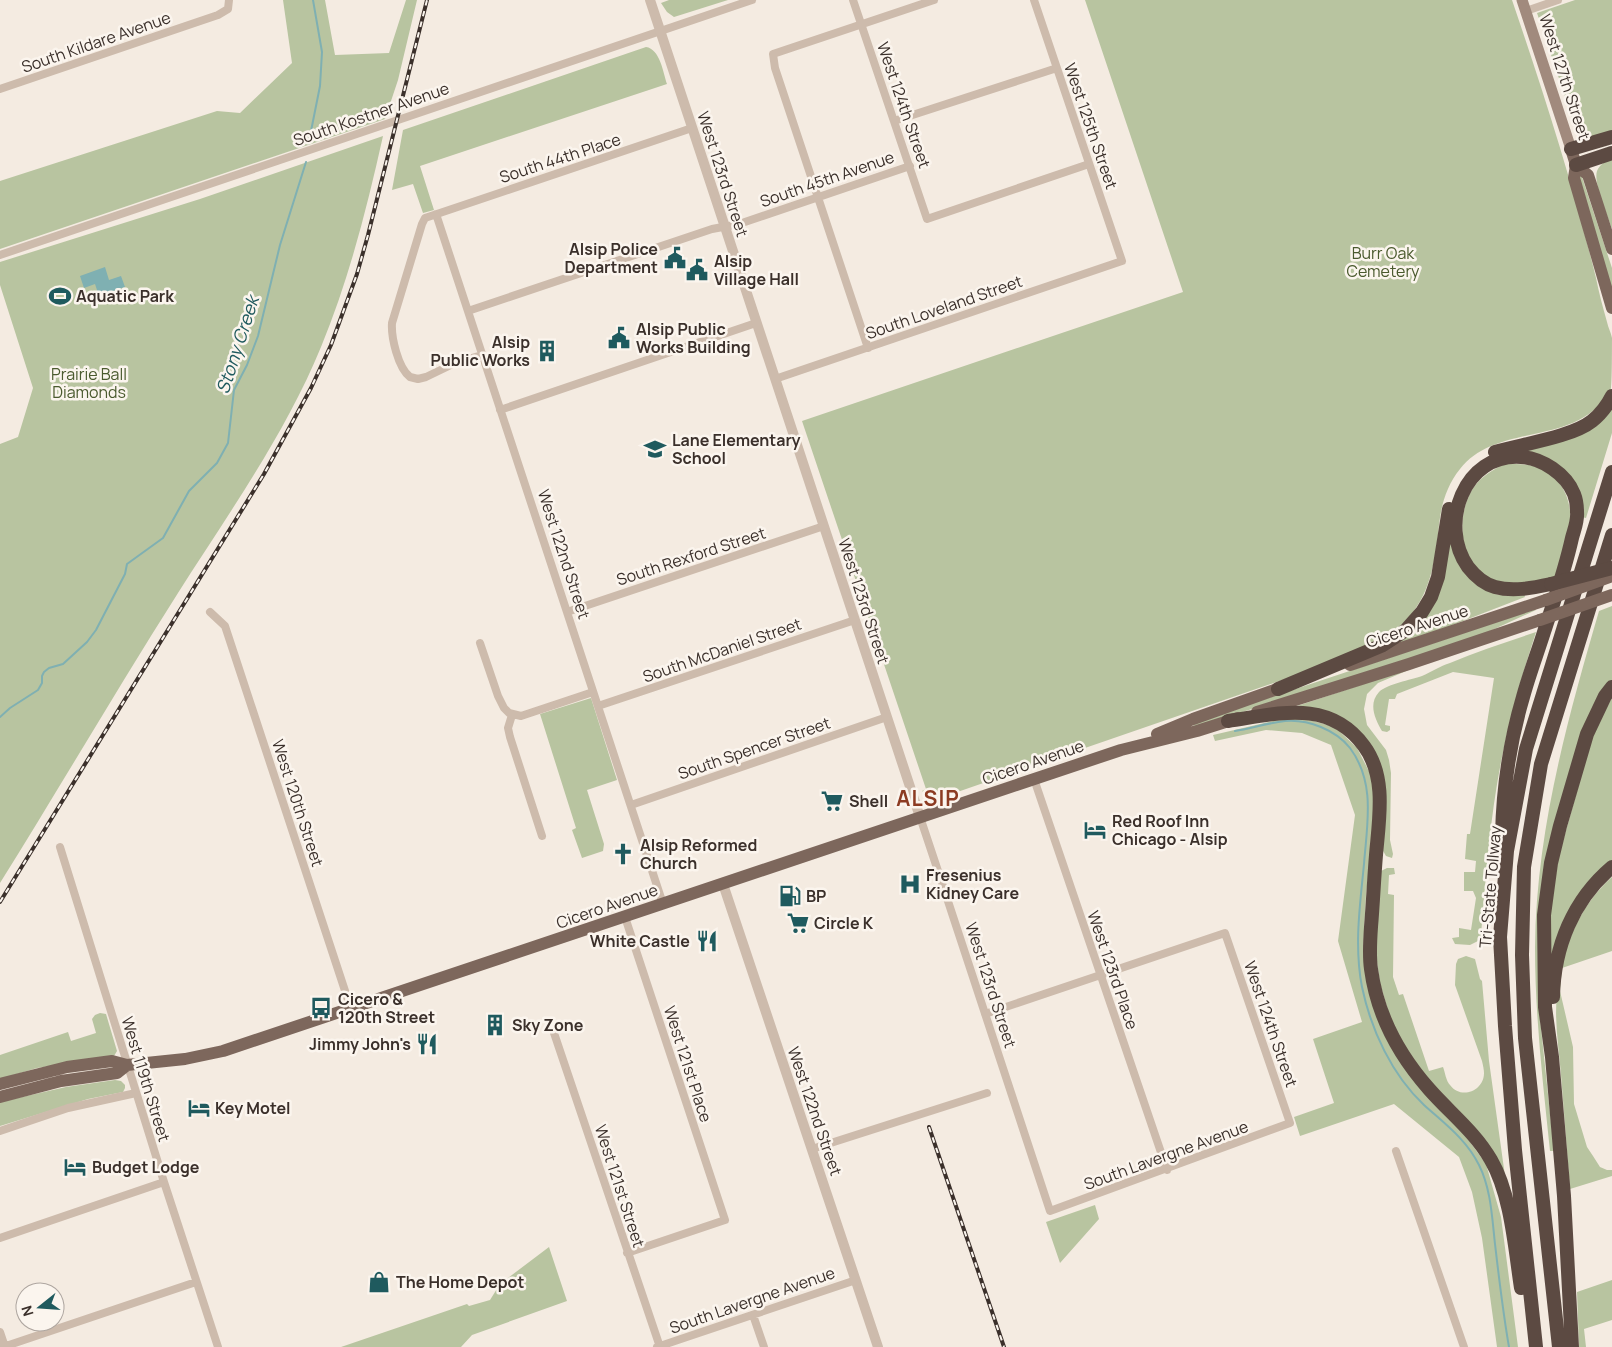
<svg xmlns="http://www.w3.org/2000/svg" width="1612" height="1347" font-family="Manrope,sans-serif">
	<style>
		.green { fill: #b8c4a0 }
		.water { fill: #7fb0b2 }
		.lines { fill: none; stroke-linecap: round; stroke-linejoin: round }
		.stream { stroke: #7fb0b2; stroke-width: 2 }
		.minor { stroke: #cdbbac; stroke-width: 8 }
		.tertiary { stroke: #cdbbac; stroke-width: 10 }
		.secondary { stroke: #a18a7d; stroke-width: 11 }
		.primary { stroke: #7d675c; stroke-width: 12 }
		.motorway { stroke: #5c4a42; stroke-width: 14 }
		.rail-casing { stroke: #3b302b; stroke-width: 4 }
		.rail { stroke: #fbf5ee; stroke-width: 2; stroke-dasharray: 5.5; stroke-linecap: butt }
		.primary-bridge { stroke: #7d675c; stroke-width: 12 }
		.motorway-bridge { stroke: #5c4a42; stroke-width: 14 }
		.labels { text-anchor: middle; stroke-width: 5; stroke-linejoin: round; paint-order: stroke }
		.street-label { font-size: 16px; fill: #3b302b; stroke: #fbf5ee }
		.poi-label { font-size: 16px; font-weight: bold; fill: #3b302b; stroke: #fbf5ee; text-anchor: start }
		.park-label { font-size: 16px; fill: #4a5a2e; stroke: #fbf5ee }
		.water-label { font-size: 18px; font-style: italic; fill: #1f5a5e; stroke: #fbf5ee }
		.district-label { font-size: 21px; font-weight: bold; letter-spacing: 1px; fill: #8c3b22; stroke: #fbf5ee }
	</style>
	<rect width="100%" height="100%" fill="#f4ebe1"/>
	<!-- green -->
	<path class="green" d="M 283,0 L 325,0 L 335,55 L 389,53 L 406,0 L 417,0 L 398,80 L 385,119 L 0,249 L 0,181 L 217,111 L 240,113 L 292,63 Z
		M 669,0 L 728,0 L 674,17 L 667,12 L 661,3 Z
		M 1085,0 L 1512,0 C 1543,91 1573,184 1596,278 C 1599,293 1603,308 1607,322 C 1608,327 1611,333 1612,338 C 1612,345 1612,381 1611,388 C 1610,391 1607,396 1605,398 C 1570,446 1496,423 1460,469 C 1444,489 1440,511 1438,535 C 1433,575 1426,607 1392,633 C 1377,644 1354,653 1337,661 L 943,797 L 931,797 L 922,791 L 926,789 L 802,421 L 1183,292 Z
		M 1575,0 L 1612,0 L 1612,133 L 1586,138 L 1576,129 L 1537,13 Z
		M 646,47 C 660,49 663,72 667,84 L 420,166 L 434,210 L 423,213 L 413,184 L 392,190 L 403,130 Z
		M 383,136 C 367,208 349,279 321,347 C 285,435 228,514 178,593 C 117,689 60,787 0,883 L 0,444 L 18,437 L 33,388 L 0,285 L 0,262 L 200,199 Z
		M 1612,158 L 1612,229 C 1608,216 1593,183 1597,171 C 1600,164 1606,161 1612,158 Z
		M 1581,174 L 1612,268 L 1612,289 L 1578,176 Z
		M 1612,407 L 1612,433 L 1586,518 L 1582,517 L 1575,486 L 1518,453 Z
		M 1505,464 C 1518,464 1531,464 1543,469 C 1561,478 1572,500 1570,521 C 1569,539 1561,559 1556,577 C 1532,583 1513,589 1489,579 C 1485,578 1482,574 1480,572 C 1458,553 1458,513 1472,490 C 1480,477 1492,470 1505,464 Z
		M 1449,533 L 1452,546 L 1495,594 L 1510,596 L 1524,595 L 1525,597 L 1388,650 L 1413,629 Z
		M 1612,606 L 1612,680 L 1552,839 L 1539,1009 L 1554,1151 L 1550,1151 C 1543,1083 1535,1016 1535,948 C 1536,832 1567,721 1599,611 Z
		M 1536,609 L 1536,610 L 1464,643 L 1194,727 L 1193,723 Z
		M 1536,632 C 1523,673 1510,715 1502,757 C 1490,816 1486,875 1481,935 L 1478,941 L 1470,945 L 1455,944 L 1452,938 L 1459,937 L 1459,928 L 1471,930 L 1476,898 L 1473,891 L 1464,891 L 1464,872 L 1475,872 L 1476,861 L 1465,859 L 1467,834 L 1470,834 L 1494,678 L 1453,672 L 1397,694 L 1395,699 L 1389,699 L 1385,725 L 1390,726 L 1390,730 L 1387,732 L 1382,731 C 1375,719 1368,704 1379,692 C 1387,684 1411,680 1422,676 C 1431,672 1440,666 1450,663 C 1478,651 1507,642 1536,632 Z
		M 1418,666 L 1378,683 L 1367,694 L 1364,709 L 1367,725 L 1386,750 L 1389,760 L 1391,773 L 1390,840 L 1393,854 L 1392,858 L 1386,856 L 1382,849 L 1386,799 L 1358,732 L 1294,707 Z
		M 1612,697 L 1612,862 L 1551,963 L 1550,917 L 1558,859 L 1593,734 Z
		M 591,698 L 617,780 L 587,790 L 604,844 L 603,851 L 582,858 L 572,830 L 576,828 L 540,714 Z
		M 1295,716 L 1335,727 L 1357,748 L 1373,779 L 1375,813 L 1366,895 L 1363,950 L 1373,998 L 1462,1131 L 1486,1164 L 1501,1217 L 1518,1347 L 1497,1347 L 1482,1238 L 1472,1192 L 1459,1157 L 1394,1104 L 1300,1136 L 1294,1117 L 1334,1103 L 1313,1039 L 1362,1022 L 1338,941 L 1355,815 L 1331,745 L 1302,733 L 1266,730 L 1215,741 L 1213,735 Z
		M 1387,868 L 1394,868 L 1395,874 L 1389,875 L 1388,894 L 1394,895 L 1393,977 L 1399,995 L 1403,994 L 1429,1071 L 1443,1067 C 1445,1072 1446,1081 1450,1085 C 1461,1100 1484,1091 1484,1073 C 1484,1070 1483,1065 1482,1061 L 1455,985 L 1456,964 L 1458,959 L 1466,956 L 1475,959 L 1480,979 L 1482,981 L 1489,1061 L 1505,1176 L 1462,1114 L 1430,1081 L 1409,1054 L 1392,1024 L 1380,983 L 1375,947 L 1381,871 Z
		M 1612,877 L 1612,951 L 1562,968 L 1560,991 L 1573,1047 L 1574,1104 L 1587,1147 L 1593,1156 L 1600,1167 L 1607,1170 L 1612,1170 L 1612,1176 L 1570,1189 C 1567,1151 1564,1113 1561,1075 C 1559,1049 1554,1021 1557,995 C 1561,951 1578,907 1612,877 Z
		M 100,1013 L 106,1014 L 117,1051 L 114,1056 L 37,1068 L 0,1079 L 0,1055 L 68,1032 L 71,1041 L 96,1033 L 92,1019 L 95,1015 Z
		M 115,1080 L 121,1081 L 125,1085 L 125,1088 L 123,1092 L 88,1099 L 0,1126 L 0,1102 L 66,1087 Z
		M 1095,1205 L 1099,1219 L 1060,1263 L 1046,1222 Z
		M 549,1247 L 567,1301 L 472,1335 L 461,1347 L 341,1347 L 467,1304 L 469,1306 L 490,1300 L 500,1284 Z
		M 1612,1280 L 1612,1320 L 1584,1329 L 1586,1347 L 1579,1347 L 1577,1292 Z"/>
	<!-- water -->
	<path class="water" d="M 105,267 L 109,280 L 121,276 L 125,287 L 99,296 L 95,284 L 84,288 L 80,276 Z"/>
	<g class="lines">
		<!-- stream -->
		<path class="stream" d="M 309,141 L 320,86 L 322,52 L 313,0
			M 0,717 L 10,708 L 38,690 L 42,683 L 42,676 L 44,672 L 49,668 L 63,664 L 87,642 L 96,630 L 125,574 L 127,564 L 163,538 L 189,491 L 217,463 L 228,443 L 234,390 L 247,365 L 258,336 L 280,245 L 306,162
			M 1235,731 C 1252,728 1268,723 1285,721 C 1308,719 1336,730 1350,748 C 1376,783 1367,824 1364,864 C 1360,905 1354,946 1362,987 C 1371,1030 1392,1075 1424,1105 C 1445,1124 1466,1139 1479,1165 C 1491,1189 1492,1217 1495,1244 C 1499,1278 1503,1313 1509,1347"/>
		<!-- minor -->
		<path class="minor" d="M 853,0 L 927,219 L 1089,164
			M 1526,11 L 1558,0
			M 0,89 L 218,15 L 228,9 L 229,0
			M 894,121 L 1057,68
			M 436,214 L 663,904
			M 0,255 L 752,0
			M 468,311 L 712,229 L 739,224 L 910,166
			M 868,348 L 775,68 L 773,54 L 934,0
			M 482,355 L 455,363 L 426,377 L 418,379 L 410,377 C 398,368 391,337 392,323 L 422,224 L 425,218 L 692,128
			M 775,379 L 1122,261 L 1034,0
			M 500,410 L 756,323
			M 210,612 L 225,626 L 351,1009
			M 567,612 L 824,526
			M 480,643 L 498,696 L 504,708 L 509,713 L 521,716 L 593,692
			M 598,706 L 855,620
			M 512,715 L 508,728 L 510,737 L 542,836
			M 1034,779 L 1167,1170
			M 631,805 L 887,717
			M 920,817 L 942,883 L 1050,1211 L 1290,1123 L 1225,933 L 985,1014
			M 60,847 L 164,1182 L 218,1347
			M 625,917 L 725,1220 L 627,1253
			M 554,1033 L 660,1347
			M 0,1131 L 68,1108 L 136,1093
			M 812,1149 L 987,1093
			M 1396,1151 L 1464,1347
			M 0,1238 L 164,1182
			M 753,1315 L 764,1347
			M 0,1332 L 5,1347
			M 3,1347 L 196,1282
			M 657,1347 L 856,1280"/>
		<!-- tertiary -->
		<path class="tertiary" d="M 650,0 L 920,817
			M 723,884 L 878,1347"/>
		<!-- secondary -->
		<path class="secondary" d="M 1522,0 L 1571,149"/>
		<!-- primary -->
		<path class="primary" d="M 1571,149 L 1576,165 L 1574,178 L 1612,308
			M 1576,165 L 1588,175 L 1612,249
			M 1350,665 L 1546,600
			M 1257,712 L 1409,664 L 1540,620
			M 1157,734 L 1193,719 L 1286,686
			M 0,1084 L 67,1067 L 112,1061 L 127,1065 L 185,1059 L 223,1051 L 1121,750 L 1197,731 L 1238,718
			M 0,1097 L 61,1081 L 117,1073 L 127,1065"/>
		<!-- motorway -->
		<path class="motorway" d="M 1571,149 L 1612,137
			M 1576,165 L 1612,153
			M 1495,452 C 1522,444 1572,437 1592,421 C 1601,414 1607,406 1612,396
			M 1278,689 L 1383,645 L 1406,630 L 1422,612 L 1431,597 L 1438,577 L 1449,509
			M 1228,721 C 1277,714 1329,698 1364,746 C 1387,777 1379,819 1376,855 C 1374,879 1373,903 1371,927 C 1370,941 1369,955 1371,969 C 1377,1014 1399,1055 1429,1089 C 1450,1113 1475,1132 1491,1160 C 1511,1194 1515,1249 1521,1288
			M 1502,835 C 1503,789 1510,741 1523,697 C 1529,675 1537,654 1544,632 C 1554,601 1565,570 1572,538 C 1574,530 1578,521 1577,512 C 1577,507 1576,499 1574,494 C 1566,474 1542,458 1521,457 C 1464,453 1438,525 1468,567 C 1475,576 1484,584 1495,587 C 1513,592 1532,588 1551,584
			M 1553,997 C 1554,947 1573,900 1612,867
			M 1536,1347 L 1515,1150 L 1505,1026 L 1500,937 L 1507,851 L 1526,749 L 1612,472
			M 1559,1347 L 1525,1038 L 1522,955 L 1524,867 L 1541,764 L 1612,535
			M 1572,1347 L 1564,1196 L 1552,1057 L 1545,1007 L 1544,915 L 1551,863 L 1560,826 L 1587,734 L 1605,696 L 1612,687"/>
		<!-- rail casing -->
		<g class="rail-casing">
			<path id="rail" d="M 0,902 L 264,474 L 311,388 L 331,345 L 357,274 L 368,235 L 427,0
				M 929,1127 L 1004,1347"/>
		</g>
		<!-- rail -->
		<use href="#rail" class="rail"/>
		<!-- primary-bridge -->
		<path class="primary-bridge" d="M 1546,600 L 1612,576
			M 1540,620 L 1612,595"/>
		<!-- motorway-bridge -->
		<path class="motorway-bridge" d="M 1551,584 L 1612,568"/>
	</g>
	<!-- icons -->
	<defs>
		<g id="civic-bare" transform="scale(1.725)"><path d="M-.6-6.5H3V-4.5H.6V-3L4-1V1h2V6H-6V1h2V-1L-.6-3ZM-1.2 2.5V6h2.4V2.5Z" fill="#1f5a5e" stroke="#fbf5ee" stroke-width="2.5" paint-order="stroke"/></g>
		<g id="stadium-bare" transform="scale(1.725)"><path d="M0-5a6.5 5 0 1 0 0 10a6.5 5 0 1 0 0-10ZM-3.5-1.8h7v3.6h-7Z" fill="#1f5a5e" stroke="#fbf5ee" stroke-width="2.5" paint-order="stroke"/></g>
		<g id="building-bare" transform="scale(1.725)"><path d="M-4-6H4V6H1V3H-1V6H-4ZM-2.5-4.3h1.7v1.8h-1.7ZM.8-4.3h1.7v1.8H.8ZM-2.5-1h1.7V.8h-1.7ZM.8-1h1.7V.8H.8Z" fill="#1f5a5e" stroke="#fbf5ee" stroke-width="2.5" paint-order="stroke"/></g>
		<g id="school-bare" transform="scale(1.725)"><path d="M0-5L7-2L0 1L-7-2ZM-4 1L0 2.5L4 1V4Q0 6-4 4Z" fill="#1f5a5e" stroke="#fbf5ee" stroke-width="2.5" paint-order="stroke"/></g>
		<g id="supermarket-bare" transform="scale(1.725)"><path d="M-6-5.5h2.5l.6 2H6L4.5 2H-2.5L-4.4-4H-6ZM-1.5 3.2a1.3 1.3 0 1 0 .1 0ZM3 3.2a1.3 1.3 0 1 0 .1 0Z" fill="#1f5a5e" stroke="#fbf5ee" stroke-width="2.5" paint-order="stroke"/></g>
		<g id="hotel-bare" transform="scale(1.725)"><path d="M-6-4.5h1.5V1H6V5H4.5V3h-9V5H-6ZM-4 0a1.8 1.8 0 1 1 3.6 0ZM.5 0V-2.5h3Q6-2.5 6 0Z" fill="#1f5a5e" stroke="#fbf5ee" stroke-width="2.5" paint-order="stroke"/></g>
		<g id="church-bare" transform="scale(1.725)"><path d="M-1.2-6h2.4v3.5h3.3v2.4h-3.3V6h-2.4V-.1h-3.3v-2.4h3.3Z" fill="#1f5a5e" stroke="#fbf5ee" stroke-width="2.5" paint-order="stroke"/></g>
		<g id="hospital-bare" transform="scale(1.725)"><path d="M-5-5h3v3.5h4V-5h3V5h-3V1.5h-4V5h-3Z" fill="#1f5a5e" stroke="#fbf5ee" stroke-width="2.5" paint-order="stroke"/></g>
		<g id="fuel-bare" transform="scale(1.725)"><path d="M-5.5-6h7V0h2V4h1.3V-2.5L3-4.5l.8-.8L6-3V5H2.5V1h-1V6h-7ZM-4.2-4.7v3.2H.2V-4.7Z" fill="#1f5a5e" stroke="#fbf5ee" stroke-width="2.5" paint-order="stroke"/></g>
		<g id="restaurant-bare" transform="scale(1.725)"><path d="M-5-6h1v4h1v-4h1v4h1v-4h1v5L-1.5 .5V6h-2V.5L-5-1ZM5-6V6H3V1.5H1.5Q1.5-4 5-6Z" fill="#1f5a5e" stroke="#fbf5ee" stroke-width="2.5" paint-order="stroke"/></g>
		<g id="bus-bare" transform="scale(1.725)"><path d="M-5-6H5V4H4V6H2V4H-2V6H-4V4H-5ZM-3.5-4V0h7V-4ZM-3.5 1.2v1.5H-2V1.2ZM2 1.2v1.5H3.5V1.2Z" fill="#1f5a5e" stroke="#fbf5ee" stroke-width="2.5" paint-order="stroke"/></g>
		<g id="shop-bare" transform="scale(1.725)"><path d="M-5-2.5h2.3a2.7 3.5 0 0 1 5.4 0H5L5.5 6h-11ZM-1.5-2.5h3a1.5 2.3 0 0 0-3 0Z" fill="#1f5a5e" stroke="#fbf5ee" stroke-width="2.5" paint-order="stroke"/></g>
	</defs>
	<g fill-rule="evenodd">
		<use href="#civic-bare" x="675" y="258"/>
		<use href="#civic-bare" x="697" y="270"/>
		<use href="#stadium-bare" x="60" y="296"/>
		<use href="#civic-bare" x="619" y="338"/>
		<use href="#building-bare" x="547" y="351"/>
		<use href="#school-bare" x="655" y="449"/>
		<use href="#supermarket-bare" x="832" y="801"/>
		<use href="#hotel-bare" x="1095" y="830"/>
		<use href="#church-bare" x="623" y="854"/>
		<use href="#hospital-bare" x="910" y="884"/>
		<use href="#fuel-bare" x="790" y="896"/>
		<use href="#supermarket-bare" x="798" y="923"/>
		<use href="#restaurant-bare" x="707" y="941"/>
		<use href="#bus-bare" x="321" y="1008"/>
		<use href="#building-bare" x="495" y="1025"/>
		<use href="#restaurant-bare" x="427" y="1044"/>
		<use href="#hotel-bare" x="199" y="1108"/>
		<use href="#hotel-bare" x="75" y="1167"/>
		<use href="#shop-bare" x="379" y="1282"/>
	</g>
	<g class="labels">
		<!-- street labels -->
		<g class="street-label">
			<text transform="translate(96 42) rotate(-19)" y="6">South Kildare Avenue</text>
			<text transform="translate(1565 77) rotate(72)" y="6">West 127th Street</text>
			<text transform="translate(904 105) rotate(71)" y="6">West 124th Street</text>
			<text transform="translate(371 114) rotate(-19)" y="6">South Kostner Avenue</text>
			<text transform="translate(1091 126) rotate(71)" y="6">West 125th Street</text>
			<text transform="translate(560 158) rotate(-18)" y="6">South 44th Place</text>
			<text transform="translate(723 174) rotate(72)" y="6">West 123rd Street</text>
			<text transform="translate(827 179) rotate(-19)" y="6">South 45th Avenue</text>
			<text transform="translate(944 307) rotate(-19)" y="6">South Loveland Street</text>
			<text transform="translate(564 554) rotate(72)" y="6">West 122nd Street</text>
			<text transform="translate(691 556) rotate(-18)" y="6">South Rexford Street</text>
			<text transform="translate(864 601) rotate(72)" y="6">West 123rd Street</text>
			<text transform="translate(1417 626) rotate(-18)" y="6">Cicero Avenue</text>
			<text transform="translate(722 650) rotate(-19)" y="6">South McDaniel Street</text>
			<text transform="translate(754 748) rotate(-19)" y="6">South Spencer Street</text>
			<text transform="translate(1033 762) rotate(-19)" y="6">Cicero Avenue</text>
			<text transform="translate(298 803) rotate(72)" y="6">West 120th Street</text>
			<text transform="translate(1490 887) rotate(-85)" y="6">Tri-State Tollway</text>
			<text transform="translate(607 906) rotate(-19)" y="6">Cicero Avenue</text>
			<text transform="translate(1113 970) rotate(71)" y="6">West 123rd Place</text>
			<text transform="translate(991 985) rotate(72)" y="6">West 123rd Street</text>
			<text transform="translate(1271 1024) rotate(71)" y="6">West 124th Street</text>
			<text transform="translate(688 1064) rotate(72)" y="6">West 121st Place</text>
			<text transform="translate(146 1079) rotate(73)" y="6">West 119th Street</text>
			<text transform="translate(815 1111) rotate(71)" y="6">West 122nd Street</text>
			<text transform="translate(1166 1155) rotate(-20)" y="6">South Lavergne Avenue</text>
			<text transform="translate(620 1186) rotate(72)" y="6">West 121st Street</text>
			<text transform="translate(752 1300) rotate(-19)" y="6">South Lavergne Avenue</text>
		</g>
		<!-- poi labels -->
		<g class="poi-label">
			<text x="658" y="255" text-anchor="end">Alsip Police<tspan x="658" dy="18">Department</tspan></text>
			<text x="714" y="267">Alsip<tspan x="714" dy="18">Village Hall</tspan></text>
			<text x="76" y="302">Aquatic Park</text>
			<text x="636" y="335">Alsip Public<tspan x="636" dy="18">Works Building</tspan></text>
			<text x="530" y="348" text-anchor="end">Alsip<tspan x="530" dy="18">Public Works</tspan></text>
			<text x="672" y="446">Lane Elementary<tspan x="672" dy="18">School</tspan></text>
			<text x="849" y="807">Shell</text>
			<text x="1112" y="827">Red Roof Inn<tspan x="1112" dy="18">Chicago - Alsip</tspan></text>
			<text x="640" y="851">Alsip Reformed<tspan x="640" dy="18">Church</tspan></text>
			<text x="926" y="881">Fresenius<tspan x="926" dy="18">Kidney Care</tspan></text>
			<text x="806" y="902">BP</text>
			<text x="814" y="929">Circle K</text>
			<text x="690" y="947" text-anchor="end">White Castle</text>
			<text x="338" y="1005">Cicero &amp;<tspan x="338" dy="18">120th Street</tspan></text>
			<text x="512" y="1031">Sky Zone</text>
			<text x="411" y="1050" text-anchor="end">Jimmy John's</text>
			<text x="215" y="1114">Key Motel</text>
			<text x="92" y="1173">Budget Lodge</text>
			<text x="396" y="1288">The Home Depot</text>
		</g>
		<!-- park labels -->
		<g class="park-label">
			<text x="1383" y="259">Burr Oak<tspan x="1383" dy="18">Cemetery</tspan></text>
			<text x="89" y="380">Prairie Ball<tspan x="89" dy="18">Diamonds</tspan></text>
		</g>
		<!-- water labels -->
		<g class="water-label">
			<text transform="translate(238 345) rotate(-72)" y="6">Stony Creek</text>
		</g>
		<!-- district labels -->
		<g class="district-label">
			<text x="928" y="806">ALSIP</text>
		</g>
	</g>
	<!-- north arrow -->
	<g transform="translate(40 1307) rotate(253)"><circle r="24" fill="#fbf5ee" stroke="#aea6a0"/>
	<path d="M0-4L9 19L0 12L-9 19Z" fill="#1f5a5e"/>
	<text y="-8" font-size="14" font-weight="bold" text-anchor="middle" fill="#3b302b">N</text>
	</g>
</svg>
